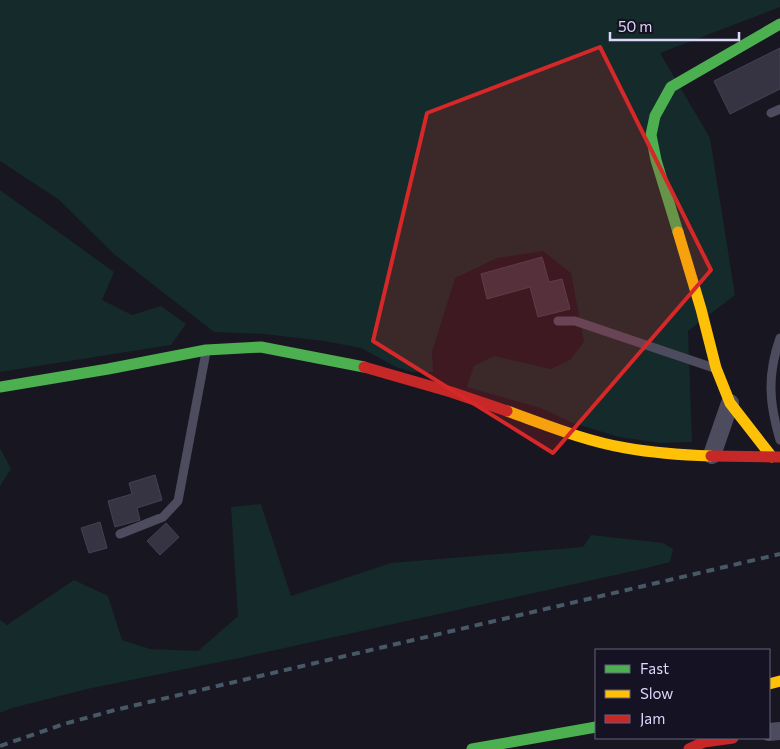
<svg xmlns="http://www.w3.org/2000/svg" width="780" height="749" font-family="Commissioner,sans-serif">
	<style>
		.green { fill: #152a2a }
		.building { fill: #363442; stroke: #454153 }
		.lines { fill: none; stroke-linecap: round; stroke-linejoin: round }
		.lane { stroke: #4d4c5f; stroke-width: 9 }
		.street { stroke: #4d4c5f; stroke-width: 18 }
		.fast { stroke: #4caf50; stroke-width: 11 }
		.slow { stroke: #ffc107; stroke-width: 11 }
		.jam { stroke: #c62828; stroke-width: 11 }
		.rail { stroke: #475866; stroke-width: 4; stroke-dasharray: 8 6; stroke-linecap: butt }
		.marked { fill: #d62828; fill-opacity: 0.2; stroke: #d62828; stroke-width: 4; stroke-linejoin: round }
	</style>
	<rect width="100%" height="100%" fill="#181620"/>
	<!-- green -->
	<path class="green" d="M 0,0 L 780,0 L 780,7 L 660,53 L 710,138 L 735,295 L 688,331 L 692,442 L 661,443 L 619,437 L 573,423 L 541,408 L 467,387 L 474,366 L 494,356 L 551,369 L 570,360 L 584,342 L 571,273 L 543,251 L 497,258 L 455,278 L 432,352 L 433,372 L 412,372 L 396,367 L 361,348 L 324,341 L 264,334 L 214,332 L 115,255 L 58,199 L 0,161 Z
		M 0,190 L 114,272 L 102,300 L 132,315 L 161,306 L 186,324 L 171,345 L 0,372 Z
		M 0,448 L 11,469 L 0,486 Z
		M 261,504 L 291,596 L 391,563 L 583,547 L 591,535 L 663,543 L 673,549 L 670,562 L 638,570 L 244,657 L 87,689 L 12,708 L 0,713 L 0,620 L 7,625 L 74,580 L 108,596 L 122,640 L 150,649 L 198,651 L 238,616 L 231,507 Z"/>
	<!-- building -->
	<path class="building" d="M 780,48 L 780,89 L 730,114 L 714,81 Z
		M 542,257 L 549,282 L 562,279 L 570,309 L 538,317 L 530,287 L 487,299 L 481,274 Z
		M 155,475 L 162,500 L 137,508 L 140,520 L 115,527 L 108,501 L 132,494 L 129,483 Z
		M 100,522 L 107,548 L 89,553 L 81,528 Z
		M 166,523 L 179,537 L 160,555 L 147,541 Z"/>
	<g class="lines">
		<!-- lane -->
		<path class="lane" d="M 771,113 L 780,109
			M 558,321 L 575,321 L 714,368
			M 780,338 C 767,375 769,403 780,440
			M 120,534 L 163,517 L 178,501 L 206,352"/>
		<!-- street -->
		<path class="street" d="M 712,455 L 730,403
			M 769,732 L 780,731"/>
		<!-- fast -->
		<path class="fast" d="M 678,232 L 656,160 L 651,135 L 655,116 L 671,87 L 780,24
			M 0,387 L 108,369 L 206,350 L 261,347 L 364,367
			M 472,749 L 596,727"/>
		<!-- slow -->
		<path class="slow" d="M 678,232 L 701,309 L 716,368 L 730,403 L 772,457
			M 507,411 C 546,425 585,441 626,448 C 654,453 682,455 711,456
			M 769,684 L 780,681"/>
		<!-- jam -->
		<path class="jam" d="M 364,367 L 451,392 L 507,411
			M 711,456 L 780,457
			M 689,749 L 704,742 L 733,738"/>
		<!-- rail -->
		<path class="rail" d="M 0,746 L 64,724 L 115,710 L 780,554"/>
	</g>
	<!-- marked area -->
	<path class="marked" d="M 600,47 L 711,270 L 553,453 L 373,341 L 427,113 Z"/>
	<!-- legend -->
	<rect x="595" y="649" width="175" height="90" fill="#151224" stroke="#65627a"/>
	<rect x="605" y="665" width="25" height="8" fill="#4caf50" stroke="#65627a"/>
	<text x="640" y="674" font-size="15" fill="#ddd9fa">Fast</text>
	<rect x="605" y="690" width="25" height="8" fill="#ffc107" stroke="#65627a"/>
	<text x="640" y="699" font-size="15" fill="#ddd9fa">Slow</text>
	<rect x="605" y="715" width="25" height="8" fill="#c62828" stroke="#65627a"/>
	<text x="640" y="724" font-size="15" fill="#ddd9fa">Jam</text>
	<!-- scale -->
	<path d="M610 32v8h129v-8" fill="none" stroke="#ddd9fa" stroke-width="2.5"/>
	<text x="618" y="32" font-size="15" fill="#ddd9fa" stroke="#151224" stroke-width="4" paint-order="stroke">50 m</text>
</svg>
